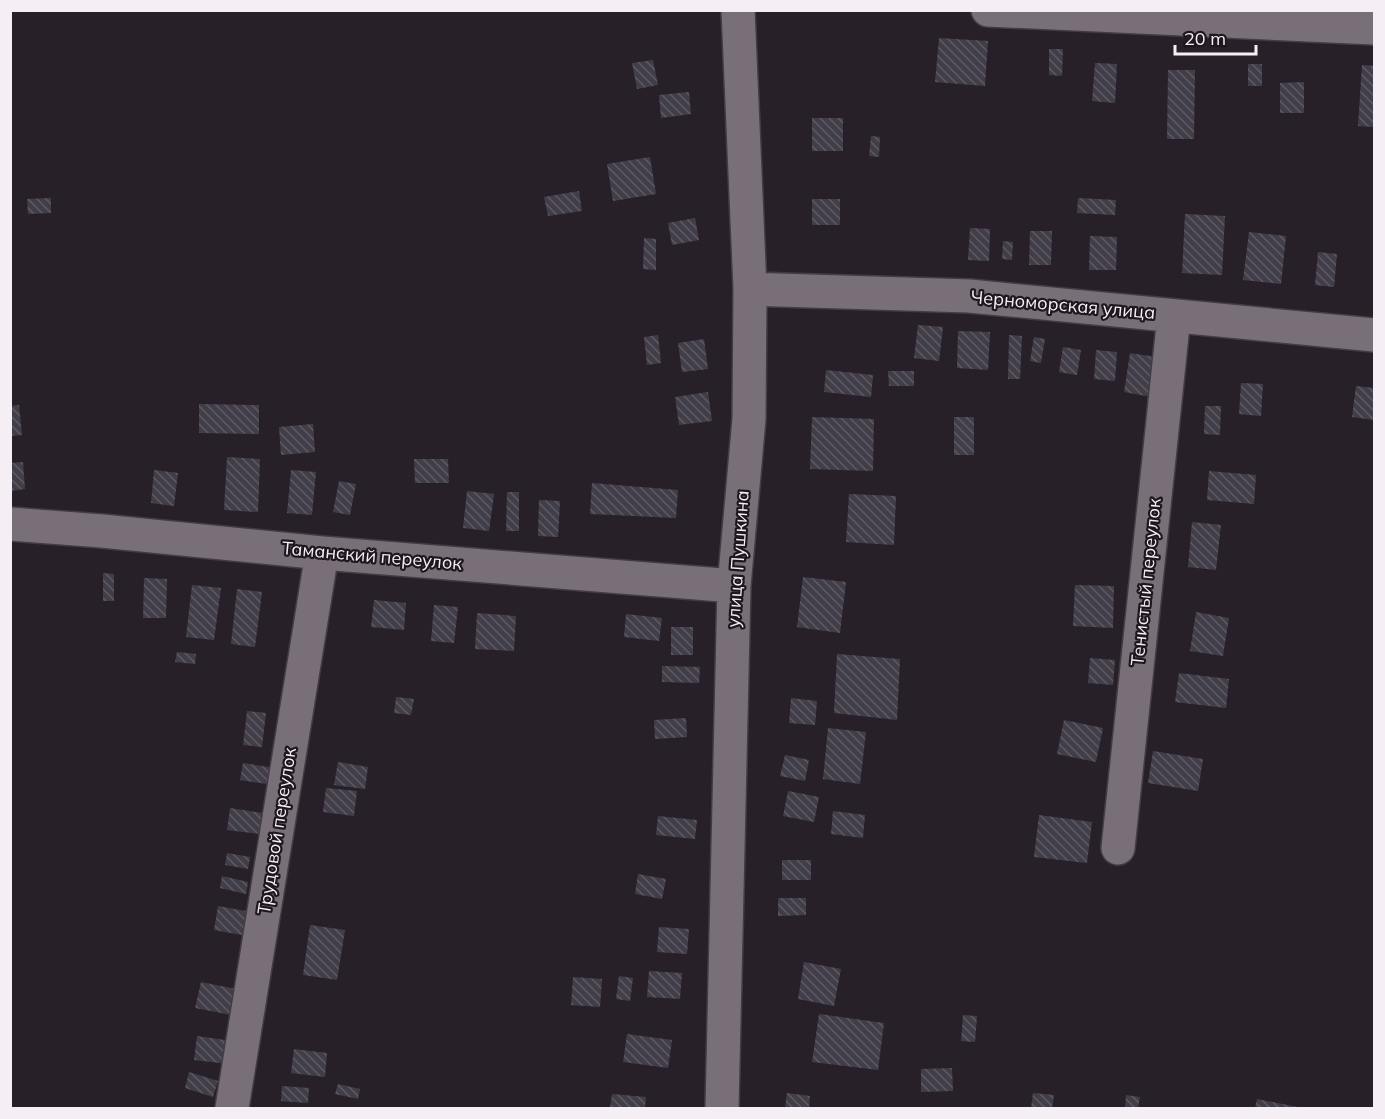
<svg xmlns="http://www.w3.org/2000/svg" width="1385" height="1119" font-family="Mulish,sans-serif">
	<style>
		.building { fill: url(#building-back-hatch) }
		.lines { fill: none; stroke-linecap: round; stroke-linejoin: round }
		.minor-casing { stroke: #433c43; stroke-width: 36 }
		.minor { stroke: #796f79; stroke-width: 33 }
		.labels { text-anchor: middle; stroke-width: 4.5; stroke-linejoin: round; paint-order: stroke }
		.street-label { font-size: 18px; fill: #f5eff5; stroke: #1f171e }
	</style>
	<defs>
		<pattern id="building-back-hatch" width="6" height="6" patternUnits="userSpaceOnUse" patternTransform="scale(1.5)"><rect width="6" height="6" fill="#423e49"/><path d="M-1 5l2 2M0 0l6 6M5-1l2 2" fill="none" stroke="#5e5a64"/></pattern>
	</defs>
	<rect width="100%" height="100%" fill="#282028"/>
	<!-- building -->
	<path class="building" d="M 939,38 L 988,41 L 985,86 L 935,82 Z
		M 1049,49 L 1063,49 L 1062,76 L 1049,75 Z
		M 653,60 L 658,85 L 637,89 L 632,63 Z
		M 1095,63 L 1117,64 L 1115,103 L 1092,101 Z
		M 1248,64 L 1262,64 L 1262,86 L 1248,86 Z
		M 1362,65 L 1374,66 L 1374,127 L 1358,126 Z
		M 1168,70 L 1195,70 L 1194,139 L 1167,139 Z
		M 1304,82 L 1304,113 L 1280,113 L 1280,83 Z
		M 689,92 L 691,114 L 661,118 L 659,95 Z
		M 812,118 L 843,118 L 843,151 L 812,151 Z
		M 871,136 L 880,137 L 879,157 L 869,156 Z
		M 650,157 L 656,194 L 613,201 L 607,164 Z
		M 579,191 L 582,211 L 548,216 L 544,197 Z
		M 51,198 L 51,213 L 28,214 L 27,199 Z
		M 1078,198 L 1116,200 L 1115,215 L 1077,213 Z
		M 812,199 L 840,199 L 840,225 L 812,225 Z
		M 1185,214 L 1225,216 L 1222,275 L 1182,273 Z
		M 695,218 L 699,240 L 672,245 L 668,223 Z
		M 970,228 L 990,229 L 989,261 L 968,260 Z
		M 1030,231 L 1052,231 L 1051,265 L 1029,265 Z
		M 1249,232 L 1286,236 L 1281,284 L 1243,280 Z
		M 1090,236 L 1117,237 L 1116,270 L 1089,270 Z
		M 644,238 L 656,239 L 656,270 L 643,269 Z
		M 1003,241 L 1013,242 L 1012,260 L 1002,259 Z
		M 1318,252 L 1337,254 L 1334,287 L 1315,285 Z
		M 918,325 L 943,327 L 939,361 L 914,358 Z
		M 958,331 L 990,332 L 988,370 L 957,368 Z
		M 658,335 L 661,363 L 647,365 L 644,337 Z
		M 1009,335 L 1022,336 L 1020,379 L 1008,379 Z
		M 1034,337 L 1045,339 L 1041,363 L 1030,361 Z
		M 704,339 L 708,369 L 682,372 L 678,343 Z
		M 1063,347 L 1081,350 L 1077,375 L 1059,372 Z
		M 1096,350 L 1117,352 L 1115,381 L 1094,379 Z
		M 1130,353 L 1163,358 L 1157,398 L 1124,392 Z
		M 826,370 L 873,375 L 871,397 L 824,392 Z
		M 888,371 L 914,371 L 914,386 L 889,386 Z
		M 1241,383 L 1263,384 L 1261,416 L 1239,414 Z
		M 1356,386 L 1374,388 L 1374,420 L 1352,417 Z
		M 708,392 L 712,421 L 679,425 L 675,397 Z
		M 199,404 L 259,405 L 259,434 L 199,433 Z
		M 19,405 L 22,435 L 10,436 L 10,406 Z
		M 1205,406 L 1221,406 L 1220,435 L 1204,434 Z
		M 812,417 L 874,419 L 873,471 L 810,469 Z
		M 954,417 L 974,417 L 974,455 L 954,455 Z
		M 313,424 L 315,452 L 281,455 L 279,427 Z
		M 227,457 L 260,459 L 258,512 L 224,510 Z
		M 414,459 L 448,459 L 449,483 L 415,483 Z
		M 23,462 L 25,489 L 10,491 L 10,463 Z
		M 154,470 L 178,473 L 174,506 L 151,503 Z
		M 291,470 L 316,472 L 312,515 L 287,513 Z
		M 1209,471 L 1256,475 L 1254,504 L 1207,500 Z
		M 339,481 L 356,484 L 350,515 L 333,512 Z
		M 592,483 L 678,490 L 676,518 L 590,514 Z
		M 467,491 L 494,494 L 489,531 L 463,528 Z
		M 507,492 L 519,492 L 519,531 L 506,531 Z
		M 849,494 L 896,496 L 894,545 L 846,542 Z
		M 539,500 L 560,501 L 558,537 L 538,536 Z
		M 1192,522 L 1221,525 L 1216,570 L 1188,567 Z
		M 103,573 L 114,574 L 114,601 L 103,601 Z
		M 803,577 L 846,582 L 840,633 L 797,627 Z
		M 144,578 L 167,579 L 166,618 L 143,618 Z
		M 192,585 L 221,588 L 214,640 L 186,637 Z
		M 1075,585 L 1114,586 L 1113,628 L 1073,626 Z
		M 237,589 L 262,592 L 255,647 L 231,644 Z
		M 374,600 L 406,603 L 404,630 L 371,627 Z
		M 434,605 L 458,607 L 454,643 L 431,641 Z
		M 1196,612 L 1229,618 L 1223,656 L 1190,651 Z
		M 477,613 L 516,616 L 514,651 L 475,649 Z
		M 626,614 L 662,618 L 659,641 L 624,637 Z
		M 671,627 L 693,627 L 693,655 L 671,655 Z
		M 177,652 L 196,654 L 195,664 L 175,662 Z
		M 837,654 L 900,659 L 897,720 L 834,713 Z
		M 1090,658 L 1115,660 L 1113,685 L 1088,683 Z
		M 662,666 L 700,667 L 699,683 L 662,682 Z
		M 1179,673 L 1229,679 L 1226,708 L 1175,702 Z
		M 396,697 L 414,699 L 411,715 L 394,713 Z
		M 791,698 L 817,701 L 815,725 L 789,723 Z
		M 247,711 L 266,713 L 262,747 L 243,745 Z
		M 686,718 L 687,737 L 655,739 L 654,720 Z
		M 1064,720 L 1103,728 L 1096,762 L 1057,754 Z
		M 828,728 L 866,732 L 860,784 L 823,779 Z
		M 1153,751 L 1203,759 L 1198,791 L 1148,783 Z
		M 785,755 L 809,760 L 805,781 L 780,776 Z
		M 338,762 L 368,767 L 365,789 L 334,785 Z
		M 243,763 L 275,768 L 273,785 L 240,780 Z
		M 326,788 L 357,791 L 354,816 L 323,812 Z
		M 788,791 L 819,797 L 814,822 L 783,816 Z
		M 230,808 L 263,813 L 260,834 L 227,830 Z
		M 833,811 L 865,815 L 863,838 L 831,834 Z
		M 1039,815 L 1092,822 L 1087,863 L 1034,857 Z
		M 658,816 L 697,820 L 695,839 L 656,835 Z
		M 227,853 L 250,857 L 248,869 L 225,865 Z
		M 782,860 L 811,860 L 811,880 L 782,880 Z
		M 638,874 L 666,879 L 662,899 L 635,894 Z
		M 222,876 L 248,882 L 246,894 L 220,888 Z
		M 778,898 L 806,898 L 806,915 L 778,916 Z
		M 218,906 L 251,912 L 247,936 L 214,930 Z
		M 310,925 L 345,930 L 337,980 L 303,975 Z
		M 659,927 L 689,929 L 687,954 L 657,952 Z
		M 804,962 L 841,969 L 834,1006 L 798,999 Z
		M 649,971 L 682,973 L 680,999 L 647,997 Z
		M 619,976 L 633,978 L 630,1001 L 616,999 Z
		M 573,977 L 602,979 L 600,1007 L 571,1005 Z
		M 201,982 L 236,989 L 231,1015 L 195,1008 Z
		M 819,1014 L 884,1023 L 878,1070 L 812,1062 Z
		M 963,1015 L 977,1016 L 975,1042 L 961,1041 Z
		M 627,1034 L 672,1040 L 668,1068 L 623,1062 Z
		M 197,1036 L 232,1041 L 228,1064 L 194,1060 Z
		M 294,1049 L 327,1053 L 325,1077 L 291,1073 Z
		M 952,1068 L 953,1091 L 921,1092 L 921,1069 Z
		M 189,1072 L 218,1081 L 213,1097 L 185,1088 Z
		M 338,1084 L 360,1089 L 358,1099 L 335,1094 Z
		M 282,1086 L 309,1088 L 308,1103 L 281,1101 Z
		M 787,1093 L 810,1096 L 809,1108 L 785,1108 Z
		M 1033,1093 L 1054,1095 L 1052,1108 L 1031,1108 Z
		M 612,1094 L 646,1097 L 645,1108 L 610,1108 Z
		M 1126,1095 L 1140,1097 L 1138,1108 L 1125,1108 Z
		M 1257,1099 L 1298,1107 L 1298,1108 L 1255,1108 Z"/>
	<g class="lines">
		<!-- minor casing -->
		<g class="minor-casing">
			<path id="minor" d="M 988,10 L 1374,28
				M 750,289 L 969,296 L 1374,335
				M 10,524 L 102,531 L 322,553 L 734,586
				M 1118,848 L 1174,316
				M 232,1108 L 322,553
				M 722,1108 L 734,586 L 749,419 L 750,289 L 738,10"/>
		</g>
		<!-- minor -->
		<use href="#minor" class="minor"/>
	</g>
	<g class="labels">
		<!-- street labels -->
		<g class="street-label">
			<text transform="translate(1063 305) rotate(5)" y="6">Черноморская улица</text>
			<text transform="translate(372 556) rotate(5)" y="6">Таманский переулок</text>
			<text transform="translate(738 559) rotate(-86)" y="6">улица Пушкина</text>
			<text transform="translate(1146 582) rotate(-84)" y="6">Тенистый переулок</text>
			<text transform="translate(277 831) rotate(-81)" y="6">Трудовой переулок</text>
		</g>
	</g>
	<!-- border -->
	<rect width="1385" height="1119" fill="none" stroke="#f5eff5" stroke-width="24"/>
	<!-- scale -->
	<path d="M1175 45v9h81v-9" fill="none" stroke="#f5eff5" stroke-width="3"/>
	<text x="1184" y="45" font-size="18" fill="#f5eff5" stroke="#1f171e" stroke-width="4.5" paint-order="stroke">20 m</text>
</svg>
